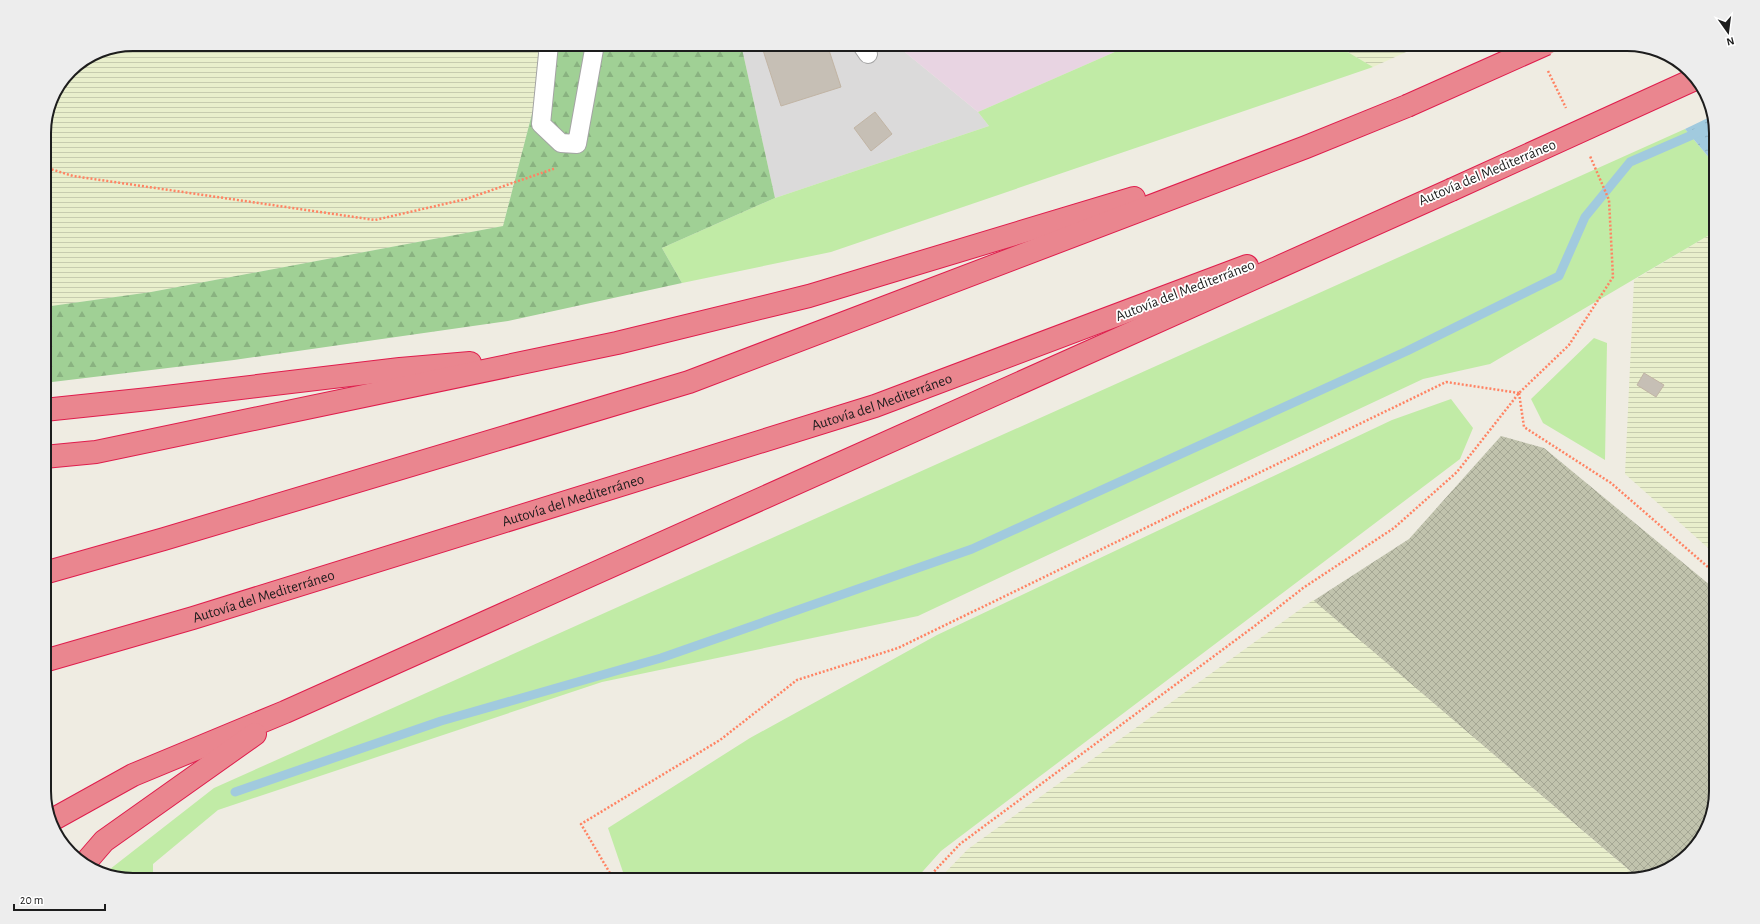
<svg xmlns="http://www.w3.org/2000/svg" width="1760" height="924" font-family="'Alegreya Sans',sans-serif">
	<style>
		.residential { fill: #dbdada }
		.industrial { fill: #e8d4e2 }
		.construction { fill: url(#construction-cross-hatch) }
		.farmland { fill: url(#farmland-rules) }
		.grass { fill: #c1eba6 }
		.forest { fill: url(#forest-firs) }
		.water { fill: url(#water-ripples) }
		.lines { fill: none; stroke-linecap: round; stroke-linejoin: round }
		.stream { stroke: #a1cade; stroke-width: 9 }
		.building { fill: #c6bfb5; stroke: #c1b4a4 }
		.lane-casing { stroke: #a4a4a4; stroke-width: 20 }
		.highway-casing { stroke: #df1d4c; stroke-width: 24 }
		.path { stroke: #ff8363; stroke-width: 2.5; stroke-dasharray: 2 2; stroke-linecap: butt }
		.lane { stroke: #fff; stroke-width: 18 }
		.highway { stroke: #ea868f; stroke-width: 22 }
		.highway-bridge-casing { stroke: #df1d4c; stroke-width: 24; stroke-linecap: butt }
		.highway-bridge { stroke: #ea868f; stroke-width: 22 }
		.labels { text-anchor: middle; stroke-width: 3.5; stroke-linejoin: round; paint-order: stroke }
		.street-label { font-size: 15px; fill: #1d1d1d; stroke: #fff }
		.rim { fill: none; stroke: #1d1d1d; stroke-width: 2 }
	</style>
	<defs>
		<pattern id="construction-cross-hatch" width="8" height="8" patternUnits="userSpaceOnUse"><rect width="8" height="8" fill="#c1c3ad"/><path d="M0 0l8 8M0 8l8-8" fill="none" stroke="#a5a794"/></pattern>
		<pattern id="farmland-rules" width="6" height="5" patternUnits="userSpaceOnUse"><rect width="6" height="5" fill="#e9efcc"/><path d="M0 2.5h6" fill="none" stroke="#c7ccaf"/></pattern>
		<pattern id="forest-firs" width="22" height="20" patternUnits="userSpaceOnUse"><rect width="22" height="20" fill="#a0d095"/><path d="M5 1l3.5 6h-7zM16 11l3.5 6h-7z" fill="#89b280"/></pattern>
		<pattern id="water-ripples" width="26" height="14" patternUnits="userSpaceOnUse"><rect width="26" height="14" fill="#a1cade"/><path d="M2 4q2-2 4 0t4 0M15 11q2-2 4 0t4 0" fill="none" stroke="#8aadbe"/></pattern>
	</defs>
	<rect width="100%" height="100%" fill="#efece2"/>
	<!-- residential -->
	<path class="residential" d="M 741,44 L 895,44 L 978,112 L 989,126 L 775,198 Z"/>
	<!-- industrial -->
	<path class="industrial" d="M 895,44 L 1133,44 L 978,112 Z"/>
	<!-- construction -->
	<path class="construction" d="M 1501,436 L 1544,448 L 1716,590 L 1716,791 L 1707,830 L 1676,865 L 1637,877 L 1313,601 L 1409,539 Z"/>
	<!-- farmland -->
	<path class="farmland" d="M 133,44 L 550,44 L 503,226 L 151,292 L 44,307 L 44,128 L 51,99 L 70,70 L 99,51 Z
		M 1334,44 L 1424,44 L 1373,67 Z
		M 1716,231 L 1716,555 L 1625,474 L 1634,280 Z
		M 1313,600 L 1637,877 L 1627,880 L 938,880 L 968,849 Z"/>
	<!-- grass -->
	<path class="grass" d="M 1133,44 L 1334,44 L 1373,67 L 831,252 L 682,283 L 662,248 L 775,198 L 989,126 L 978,112 Z
		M 1685,129 L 1716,166 L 1716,231 L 1490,364 L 1423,379 L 918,616 L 602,682 L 218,810 L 153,864 L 153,880 L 133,880 L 105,873 L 214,788 Z
		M 1594,338 L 1607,343 L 1605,460 L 1543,423 L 1531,399 Z
		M 1451,399 L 1473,428 L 1460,459 L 941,851 L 915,880 L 627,880 L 624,875 L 608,828 L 750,738 L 937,635 L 1392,420 Z"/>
	<!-- forest -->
	<path class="forest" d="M 550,44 L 741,44 L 775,198 L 662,248 L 682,283 L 508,321 L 234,360 L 44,383 L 44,307 L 151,292 L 503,226 Z"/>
	<!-- water -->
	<path class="water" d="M 1712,116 L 1716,128 L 1716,166 L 1685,129 Z"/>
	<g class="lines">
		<!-- stream -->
		<path class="stream" d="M 235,792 L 441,721 L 661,658 L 972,549 L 1407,351 L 1559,276 L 1585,217 L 1630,162 L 1715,125"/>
	</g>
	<!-- building -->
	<path class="building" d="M 761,44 L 827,44 L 841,87 L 781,106 Z
		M 875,112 L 892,134 L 871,151 L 854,128 Z
		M 1644,373 L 1664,385 L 1656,397 L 1637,385 Z"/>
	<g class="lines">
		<!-- lane casing -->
		<g class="lane-casing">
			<path id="lane" d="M 549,44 L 541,124 L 561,143 L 577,144 L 595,44
				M 861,44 L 868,54"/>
		</g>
		<!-- highway casing -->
		<g class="highway-casing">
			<g id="highway">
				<path d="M 44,410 L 149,399 L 400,369 L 470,363"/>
				<path d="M 44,457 L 96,452 L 617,343 L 809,296 L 1134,198"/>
				<path d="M 44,573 L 164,539 L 689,382 L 1306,147 L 1407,106"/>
				<path id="s1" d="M 44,661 L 193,618 L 875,406 L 1247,266"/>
				<path d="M 52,820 L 133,775 L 285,712 L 1451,190"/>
				<path d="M 85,863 L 104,841 L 255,734"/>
			</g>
		</g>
		<!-- path -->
		<path class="path" d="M 1548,71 L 1566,108
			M 44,167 L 73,176 L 375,220 L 466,199 L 556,168
			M 1519,393 L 1524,427 L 1611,483 L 1716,574
			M 614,880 L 581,824 L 720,740 L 797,680 L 898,648 L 1446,382 L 1519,393
			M 926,880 L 960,844 L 1256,625 L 1303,588 L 1394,528 L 1457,472 L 1519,393 L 1569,345 L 1613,277 L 1609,200 L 1590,156"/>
		<!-- lane -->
		<use href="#lane" class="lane"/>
		<!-- highway -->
		<use href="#highway" class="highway"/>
		<!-- highway-bridge casing -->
		<g class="highway-bridge-casing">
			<path id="highway-bridge" d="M 1407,106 L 1546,44
				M 1451,190 L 1695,79"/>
		</g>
		<!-- highway-bridge -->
		<use href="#highway-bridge" class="highway-bridge"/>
	</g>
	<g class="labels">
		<!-- street labels -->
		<g class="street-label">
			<text transform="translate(1487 172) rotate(-23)" y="5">Autovía del Mediterráneo</text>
			<text transform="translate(1185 290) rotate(-21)" y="5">Autovía del Mediterráneo</text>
			<text dy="5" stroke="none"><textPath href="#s1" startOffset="877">Autovía del Mediterráneo</textPath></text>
			<text dy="5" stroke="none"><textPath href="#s1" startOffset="553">Autovía del Mediterráneo</textPath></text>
			<text dy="5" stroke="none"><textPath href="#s1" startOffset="229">Autovía del Mediterráneo</textPath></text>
		</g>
	</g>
	<!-- crop -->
	<path d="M0 0H1760V924H0ZM133 51H1627A82 82 0 0 1 1709 133V791A82 82 0 0 1 1627 873H133A82 82 0 0 1 51 791V133A82 82 0 0 1 133 51Z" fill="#ededed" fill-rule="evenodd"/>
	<path class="rim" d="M133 51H1627A82 82 0 0 1 1709 133V791A82 82 0 0 1 1627 873H133A82 82 0 0 1 51 791V133A82 82 0 0 1 133 51Z"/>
	<!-- north arrow -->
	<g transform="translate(1728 32) rotate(166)" stroke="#ffffff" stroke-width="3" paint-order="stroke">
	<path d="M0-3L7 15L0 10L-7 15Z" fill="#1d1d1d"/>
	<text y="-6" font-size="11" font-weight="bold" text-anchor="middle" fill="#1d1d1d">N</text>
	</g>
	<!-- scale -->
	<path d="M14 904v6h91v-6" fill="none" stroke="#1d1d1d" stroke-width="2"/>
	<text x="20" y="904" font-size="12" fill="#1d1d1d" stroke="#ffffff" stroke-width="3" paint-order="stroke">20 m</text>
</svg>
